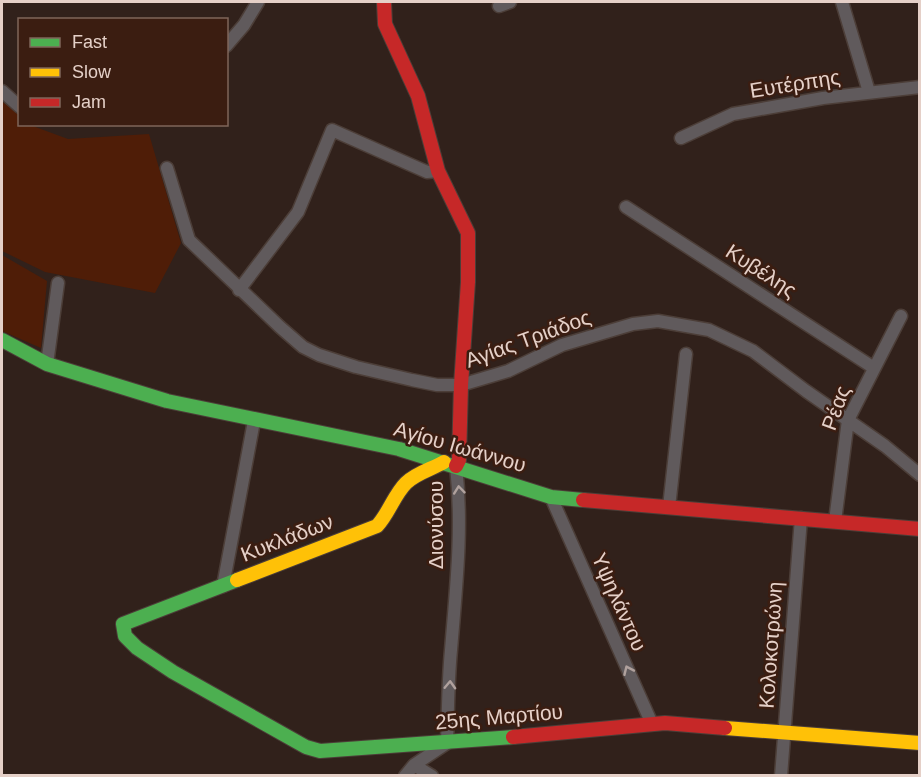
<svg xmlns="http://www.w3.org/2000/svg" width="921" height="777" font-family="Arial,sans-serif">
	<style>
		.green { fill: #4f1d07 }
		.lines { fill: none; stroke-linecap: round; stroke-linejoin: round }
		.street-casing { stroke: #4c3e38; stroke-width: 15 }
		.fast-casing { stroke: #4c3e38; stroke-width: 16 }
		.slow-casing { stroke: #4c3e38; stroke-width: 16 }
		.jam-casing { stroke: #4c3e38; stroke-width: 16 }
		.street { stroke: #605a5c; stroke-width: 12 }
		.fast { stroke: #4caf50; stroke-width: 14 }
		.slow { stroke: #ffc107; stroke-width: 14 }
		.jam { stroke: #c62828; stroke-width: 14 }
		.oneway { stroke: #b0a19d }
		.labels { text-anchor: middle; stroke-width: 5; stroke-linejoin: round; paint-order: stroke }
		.street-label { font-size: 21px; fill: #e5d0c8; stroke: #3b1d11 }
	</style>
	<rect width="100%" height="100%" fill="#31211b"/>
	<!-- green -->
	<path class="green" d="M 2,102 L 10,106 L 19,116 L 20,124 L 30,125 L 68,139 L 149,134 L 181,243 L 155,293 L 45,272 L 2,251 Z
		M 2,255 L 47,281 L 41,348 L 2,331 Z"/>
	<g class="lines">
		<!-- street casing -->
		<g class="street-casing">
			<path id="street" d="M 842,2 L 869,92
				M 499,6 L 510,2
				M 226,46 L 244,25 L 258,2
				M 2,91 L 20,107
				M 681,138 L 733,114 L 823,98 L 920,87
				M 167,168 L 189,240 L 280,327 L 303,347 L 319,355 L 356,367 L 412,380 L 437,385 L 461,385 L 508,371 L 562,345 L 633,324 L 658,321 L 709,330 L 753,351 L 806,391 L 885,446 L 920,475
				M 626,207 L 874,368
				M 239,290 L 298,212 L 332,130 L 427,172 L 438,171
				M 47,364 L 58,283
				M 551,497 L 652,724
				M 669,507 L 686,354
				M 835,521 L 848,420 L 901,316
				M 223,586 L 254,421
				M 414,765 L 432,776
				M 405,776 L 414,765 L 447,743 C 448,712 448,681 451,650 C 456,588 463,528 456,466
				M 781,776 L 801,518"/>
		</g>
		<!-- fast casing -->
		<g class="fast-casing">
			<path id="fast" d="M 2,340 L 47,364 L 167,401 L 399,449 L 551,497 L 583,500
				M 237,580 L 123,624 L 125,636 L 137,648 L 173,672 L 306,747 L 320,751 L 513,737"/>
		</g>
		<!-- slow casing -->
		<g class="slow-casing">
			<path id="slow" d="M 237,580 L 377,526 C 389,513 394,495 406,483 C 416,473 432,469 444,462
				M 725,728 L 920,743"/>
		</g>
		<!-- jam casing -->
		<g class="jam-casing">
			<path id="jam" d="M 384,2 L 385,24 L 418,96 L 438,171 L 468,233 L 468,282 L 461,385 L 459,460 L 456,466
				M 583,500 L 920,529
				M 513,737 L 665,723 L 725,728"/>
		</g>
		<!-- street -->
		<use href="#street" class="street"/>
		<!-- fast -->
		<use href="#fast" class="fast"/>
		<!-- slow -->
		<use href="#slow" class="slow"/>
		<!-- jam -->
		<use href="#jam" class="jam"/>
	</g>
	<!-- one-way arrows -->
	<defs><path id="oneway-chevron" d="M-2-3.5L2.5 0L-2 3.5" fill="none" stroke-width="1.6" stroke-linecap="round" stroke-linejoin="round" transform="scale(1.5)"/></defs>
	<g class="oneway">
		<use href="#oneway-chevron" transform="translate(459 490) rotate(-96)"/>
		<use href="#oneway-chevron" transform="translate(628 670) rotate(-114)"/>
		<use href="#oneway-chevron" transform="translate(450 685) rotate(-88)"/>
	</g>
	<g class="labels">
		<!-- street labels -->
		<g class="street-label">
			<text transform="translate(795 84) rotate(-9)" y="7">Ευτέρπης</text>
			<text transform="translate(761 271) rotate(33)" y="7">Κυβέλης</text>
			<text transform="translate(528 339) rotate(-20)" y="7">Αγίας Τριάδος</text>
			<text transform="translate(836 408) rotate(-70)" y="7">Ρέας</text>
			<text transform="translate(460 447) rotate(16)" y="7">Αγίου Ιωάννου</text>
			<text transform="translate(436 525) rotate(-90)" y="7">Διονύσου</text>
			<text transform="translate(287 538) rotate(-21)" y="7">Κυκλάδων</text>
			<text transform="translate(619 602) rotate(66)" y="7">Υψηλάντου</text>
			<text transform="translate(771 645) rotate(-86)" y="7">Κολοκοτρώνη</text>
			<text transform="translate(499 717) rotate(-5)" y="7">25ης Μαρτίου</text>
		</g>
	</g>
	<!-- border -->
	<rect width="921" height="777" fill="none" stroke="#e5d0c8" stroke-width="6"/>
	<!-- legend -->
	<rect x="18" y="18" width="210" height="108" fill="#3b1d11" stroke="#7f655a" stroke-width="1.5"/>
	<rect x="30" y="38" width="30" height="9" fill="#4caf50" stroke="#7f655a" stroke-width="1.5"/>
	<text x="72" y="48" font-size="18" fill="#e5d0c8">Fast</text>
	<rect x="30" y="68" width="30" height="9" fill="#ffc107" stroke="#7f655a" stroke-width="1.5"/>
	<text x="72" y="78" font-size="18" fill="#e5d0c8">Slow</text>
	<rect x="30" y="98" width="30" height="9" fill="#c62828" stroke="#7f655a" stroke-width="1.5"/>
	<text x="72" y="108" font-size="18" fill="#e5d0c8">Jam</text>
</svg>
